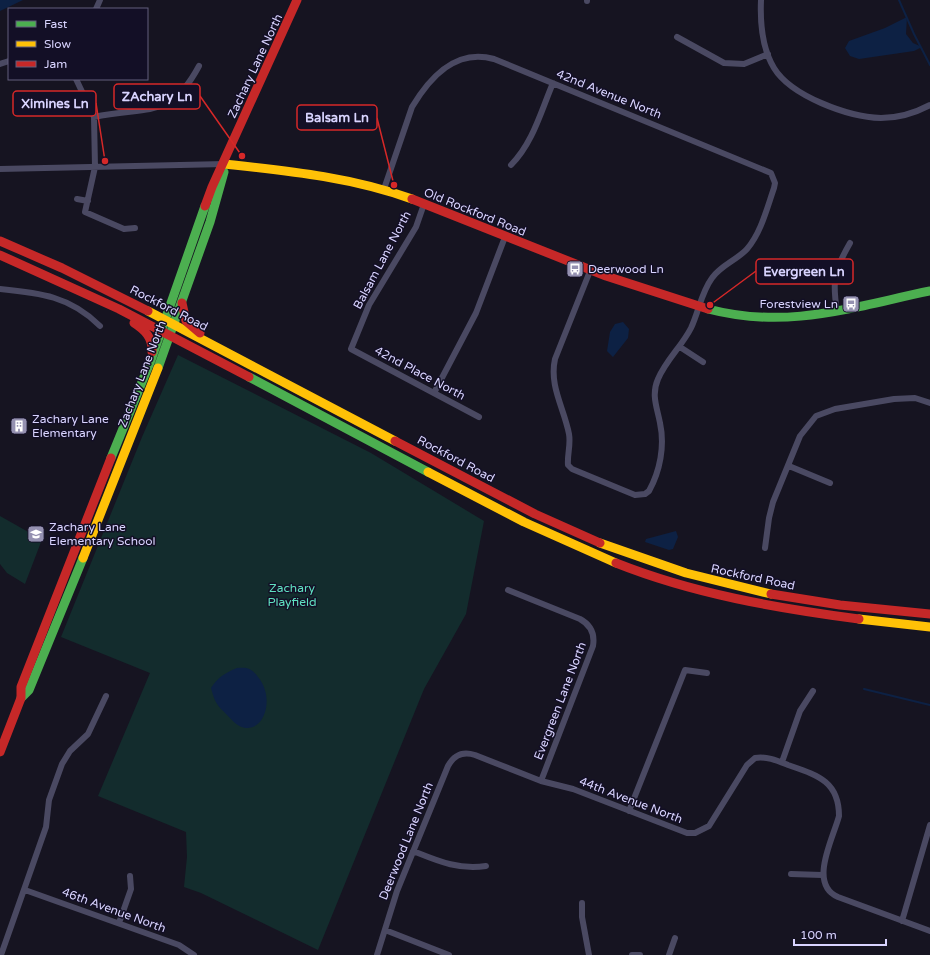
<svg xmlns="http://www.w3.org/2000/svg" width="930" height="955" font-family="'Varela Round',sans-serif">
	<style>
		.green { fill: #132c2d }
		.water { fill: #0d2144 }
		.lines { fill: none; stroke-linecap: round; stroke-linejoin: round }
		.stream { stroke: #0d2144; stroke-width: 2 }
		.street { stroke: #4a4962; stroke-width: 6 }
		.fast { stroke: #4caf50; stroke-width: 9 }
		.slow { stroke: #ffc107; stroke-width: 9 }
		.jam { stroke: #c62828; stroke-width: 9 }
		.labels { text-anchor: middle; stroke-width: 3; stroke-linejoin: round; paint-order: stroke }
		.street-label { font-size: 12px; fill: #d9d4ff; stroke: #130f26 }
		.poi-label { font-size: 12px; fill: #d9d4ff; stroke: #130f26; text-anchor: start }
		.park-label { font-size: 12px; fill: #5fe0c0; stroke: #130f26 }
		.leader { fill: none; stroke: #d62828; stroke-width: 1.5 }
		.callout-dot { fill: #d62828; stroke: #130f26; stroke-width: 1.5 }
		.callout { fill: #130f26; stroke: #d62828; stroke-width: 1.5 }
		.callout-label { font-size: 13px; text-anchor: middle; font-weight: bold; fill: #d9d4ff }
	</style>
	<rect width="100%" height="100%" fill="#161421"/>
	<!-- green -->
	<path class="green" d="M 178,355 L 371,453 L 484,521 L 466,614 L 424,689 L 318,950 L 201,893 L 184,887 L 187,857 L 186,832 L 98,796 L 150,673 L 61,637 L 142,437 Z
		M 0,516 L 39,538 L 41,542 L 25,584 L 7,573 L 0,564 Z"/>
	<!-- water -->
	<path class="water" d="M 0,0 L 23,0 L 0,11 Z
		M 907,17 L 906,34 L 913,43 L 922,47 L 914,51 L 859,59 L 850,56 L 845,48 L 849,41 L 885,28 Z
		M 623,322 L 629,329 L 628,338 L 613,357 L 607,351 L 610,332 L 615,324 Z
		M 676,531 L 678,537 L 673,549 L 669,550 L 645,542 L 646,539 Z
		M 237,668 C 248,667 252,669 258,677 C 280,704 256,747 231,719 C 219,706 216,707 211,688 C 218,677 225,673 237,668 Z"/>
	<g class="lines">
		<!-- stream -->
		<path class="stream" d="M 899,0 L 914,34 L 930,65
			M 864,689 L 930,705"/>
		<!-- street -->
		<path class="street" d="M 587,0 L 587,1
			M 761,0 C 760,23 762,48 774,68 C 791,96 848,117 881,118 C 898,118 915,113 930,105
			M 96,9 L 100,0
			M 677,37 L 724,63 L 744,64 L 768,54
			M 0,64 L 9,61
			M 76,79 L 94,117 L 95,167 L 85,212 L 124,229 L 135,228
			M 94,117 C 146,105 169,122 199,66
			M 511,165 C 533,143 541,111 553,83
			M 0,169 L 225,164
			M 384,189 L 412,107 C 430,77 456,48 494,59 L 771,173 L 775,183 L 774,188 C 767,208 761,233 747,249 C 737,260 721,265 712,278 C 701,293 699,311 691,328 C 682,346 666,360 658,379 C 651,395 657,407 660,423 C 665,446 660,471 649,491 L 645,494 L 635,495 L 572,469 L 568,465 C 567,455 571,445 569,434 C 564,408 549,386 555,359 L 590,271
			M 77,199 L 88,201
			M 424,204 L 416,227 L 369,305 L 351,349 L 479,417
			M 0,289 C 40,293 70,296 100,326
			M 837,312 C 832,279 834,271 850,243
			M 680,347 L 703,362
			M 434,393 L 476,313 L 505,237
			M 789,466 L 830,483
			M 765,548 L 769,518 L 773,502 L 800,436 L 816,416 L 835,409 L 894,399 L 915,398 L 930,403
			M 508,590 L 580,619 C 591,625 595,634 593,646 L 541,781
			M 782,762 L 800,711 L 813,691
			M 629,811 L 685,670 L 707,673
			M 413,851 C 438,861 458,870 486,866
			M 791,874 L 822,875
			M 25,890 L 179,945 L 194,955
			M 582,903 L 582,917 L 589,955
			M 902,921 L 930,825
			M 119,923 L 131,889 L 130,876
			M 385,930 L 449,955
			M 1,955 L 46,827 L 49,800 L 62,764 L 70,751 L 88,734 L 106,696
			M 377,955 L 397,891 L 448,766 C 454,755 463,751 475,755 L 541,781 L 573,789 L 687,833 L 695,833 L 709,826 L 747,765 L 755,758 C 767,756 778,761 788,765 C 817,775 839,781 839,816 C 833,839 808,884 838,897 L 930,931
			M 632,955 L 640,955
			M 669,955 L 675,938"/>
		<!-- fast -->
		<path class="fast" d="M 708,309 C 788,330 852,307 930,291
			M 158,368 L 210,222 L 224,172
			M 249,377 L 428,472
			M 111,458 L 151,360 L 205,206
			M 21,698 L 29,690 L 83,558"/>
		<!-- slow -->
		<path class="slow" d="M 225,164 C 289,171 351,177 412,199
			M 148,311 L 395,441
			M 428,472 L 524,522 L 616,563
			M 600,543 L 686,573 L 771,594
			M 83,558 L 158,368
			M 859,619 L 930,627"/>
		<!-- jam -->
		<path class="jam" d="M 412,199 L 606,276 L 708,309
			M 205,206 L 212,187 L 297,0
			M 0,241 L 62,268 L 148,311
			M 0,255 L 119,309 L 249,377
			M 182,303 L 186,321 L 200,333
			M 134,323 C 145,330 153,338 152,352
			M 395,441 L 535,514 L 600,543
			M 616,563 C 694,594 776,608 859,619
			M 771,594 L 840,605 L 930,614
			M 0,752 L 21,698 L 21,687 L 111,458"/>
	</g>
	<!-- icons -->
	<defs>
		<g id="bus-square" transform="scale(0.9)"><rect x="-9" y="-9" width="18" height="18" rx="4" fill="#9591b1" stroke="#130f26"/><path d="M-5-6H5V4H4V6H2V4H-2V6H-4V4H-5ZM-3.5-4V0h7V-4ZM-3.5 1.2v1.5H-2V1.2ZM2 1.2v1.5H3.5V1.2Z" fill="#fff"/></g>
		<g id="building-square" transform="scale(0.9)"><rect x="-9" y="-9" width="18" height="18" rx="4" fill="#9591b1" stroke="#130f26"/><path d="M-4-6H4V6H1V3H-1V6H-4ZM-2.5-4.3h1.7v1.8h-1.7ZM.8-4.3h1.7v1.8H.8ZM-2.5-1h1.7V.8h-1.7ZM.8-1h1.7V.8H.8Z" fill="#fff"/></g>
		<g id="school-square" transform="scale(0.9)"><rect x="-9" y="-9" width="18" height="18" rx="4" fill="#9591b1" stroke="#130f26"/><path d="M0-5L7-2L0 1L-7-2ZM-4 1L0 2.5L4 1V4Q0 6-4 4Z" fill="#fff"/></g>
	</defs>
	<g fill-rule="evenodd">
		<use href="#bus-square" x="575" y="269"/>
		<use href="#bus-square" x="851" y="304"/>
		<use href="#building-square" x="19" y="426"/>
		<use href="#school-square" x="36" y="534"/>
	</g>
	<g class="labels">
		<!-- street labels -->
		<g class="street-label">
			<text transform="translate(255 66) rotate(-65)" y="4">Zachary Lane North</text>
			<text transform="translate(609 94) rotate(22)" y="4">42nd Avenue North</text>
			<text transform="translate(475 212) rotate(22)" y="4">Old Rockford Road</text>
			<text transform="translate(382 260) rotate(-62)" y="4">Balsam Lane North</text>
			<text transform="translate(169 308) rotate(27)" y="4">Rockford Road</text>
			<text transform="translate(420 373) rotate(28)" y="4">42nd Place North</text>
			<text transform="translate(142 374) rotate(-69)" y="4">Zachary Lane North</text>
			<text transform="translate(456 459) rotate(28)" y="4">Rockford Road</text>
			<text transform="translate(753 577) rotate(12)" y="4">Rockford Road</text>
			<text transform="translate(560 701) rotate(-69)" y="4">Evergreen Lane North</text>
			<text transform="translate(631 800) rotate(21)" y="4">44th Avenue North</text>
			<text transform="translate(406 841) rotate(-68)" y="4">Deerwood Lane North</text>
			<text transform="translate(114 910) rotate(20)" y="4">46th Avenue North</text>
		</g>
		<!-- poi labels -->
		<g class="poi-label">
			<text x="588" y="273">Deerwood Ln</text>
			<text x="838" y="308" text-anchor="end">Forestview Ln</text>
			<text x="32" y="423">Zachary Lane<tspan x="32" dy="14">Elementary</tspan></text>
			<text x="49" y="531">Zachary Lane<tspan x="49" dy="14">Elementary School</tspan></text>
		</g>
		<!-- park labels -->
		<g class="park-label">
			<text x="292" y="592">Zachary<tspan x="292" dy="14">Playfield</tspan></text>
		</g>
	</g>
	<!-- callouts -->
	<path class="leader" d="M242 156L200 96M105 161L96 103M394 185L377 118M710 305L756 271"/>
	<g class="callout-dot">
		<circle cx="242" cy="156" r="4"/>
		<circle cx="105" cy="161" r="4"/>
		<circle cx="394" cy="185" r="4"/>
		<circle cx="710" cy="305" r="4"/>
	</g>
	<g class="callout">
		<rect x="114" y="84" width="86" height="25" rx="4"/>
		<rect x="13" y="91" width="83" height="25" rx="4"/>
		<rect x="297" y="105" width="80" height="25" rx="4"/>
		<rect x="756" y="259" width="97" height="25" rx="4"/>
	</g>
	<g class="callout-label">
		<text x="157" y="101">ZAchary Ln</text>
		<text x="55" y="108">Ximines Ln</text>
		<text x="337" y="122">Balsam Ln</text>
		<text x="804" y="276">Evergreen Ln</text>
	</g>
	<!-- legend -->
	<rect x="8" y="8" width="140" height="72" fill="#130f26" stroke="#625e7d"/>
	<rect x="16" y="21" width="20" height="6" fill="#4caf50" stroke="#625e7d"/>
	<text x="44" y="28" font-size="12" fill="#d9d4ff">Fast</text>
	<rect x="16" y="41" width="20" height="6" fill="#ffc107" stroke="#625e7d"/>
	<text x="44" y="48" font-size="12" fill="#d9d4ff">Slow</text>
	<rect x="16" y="61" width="20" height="6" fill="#c62828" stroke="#625e7d"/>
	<text x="44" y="68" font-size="12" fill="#d9d4ff">Jam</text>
	<!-- scale -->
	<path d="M794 939v6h92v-6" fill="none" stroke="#d9d4ff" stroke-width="2"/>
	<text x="800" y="939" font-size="12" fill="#d9d4ff" stroke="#130f26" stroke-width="3" paint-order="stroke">100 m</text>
</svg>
